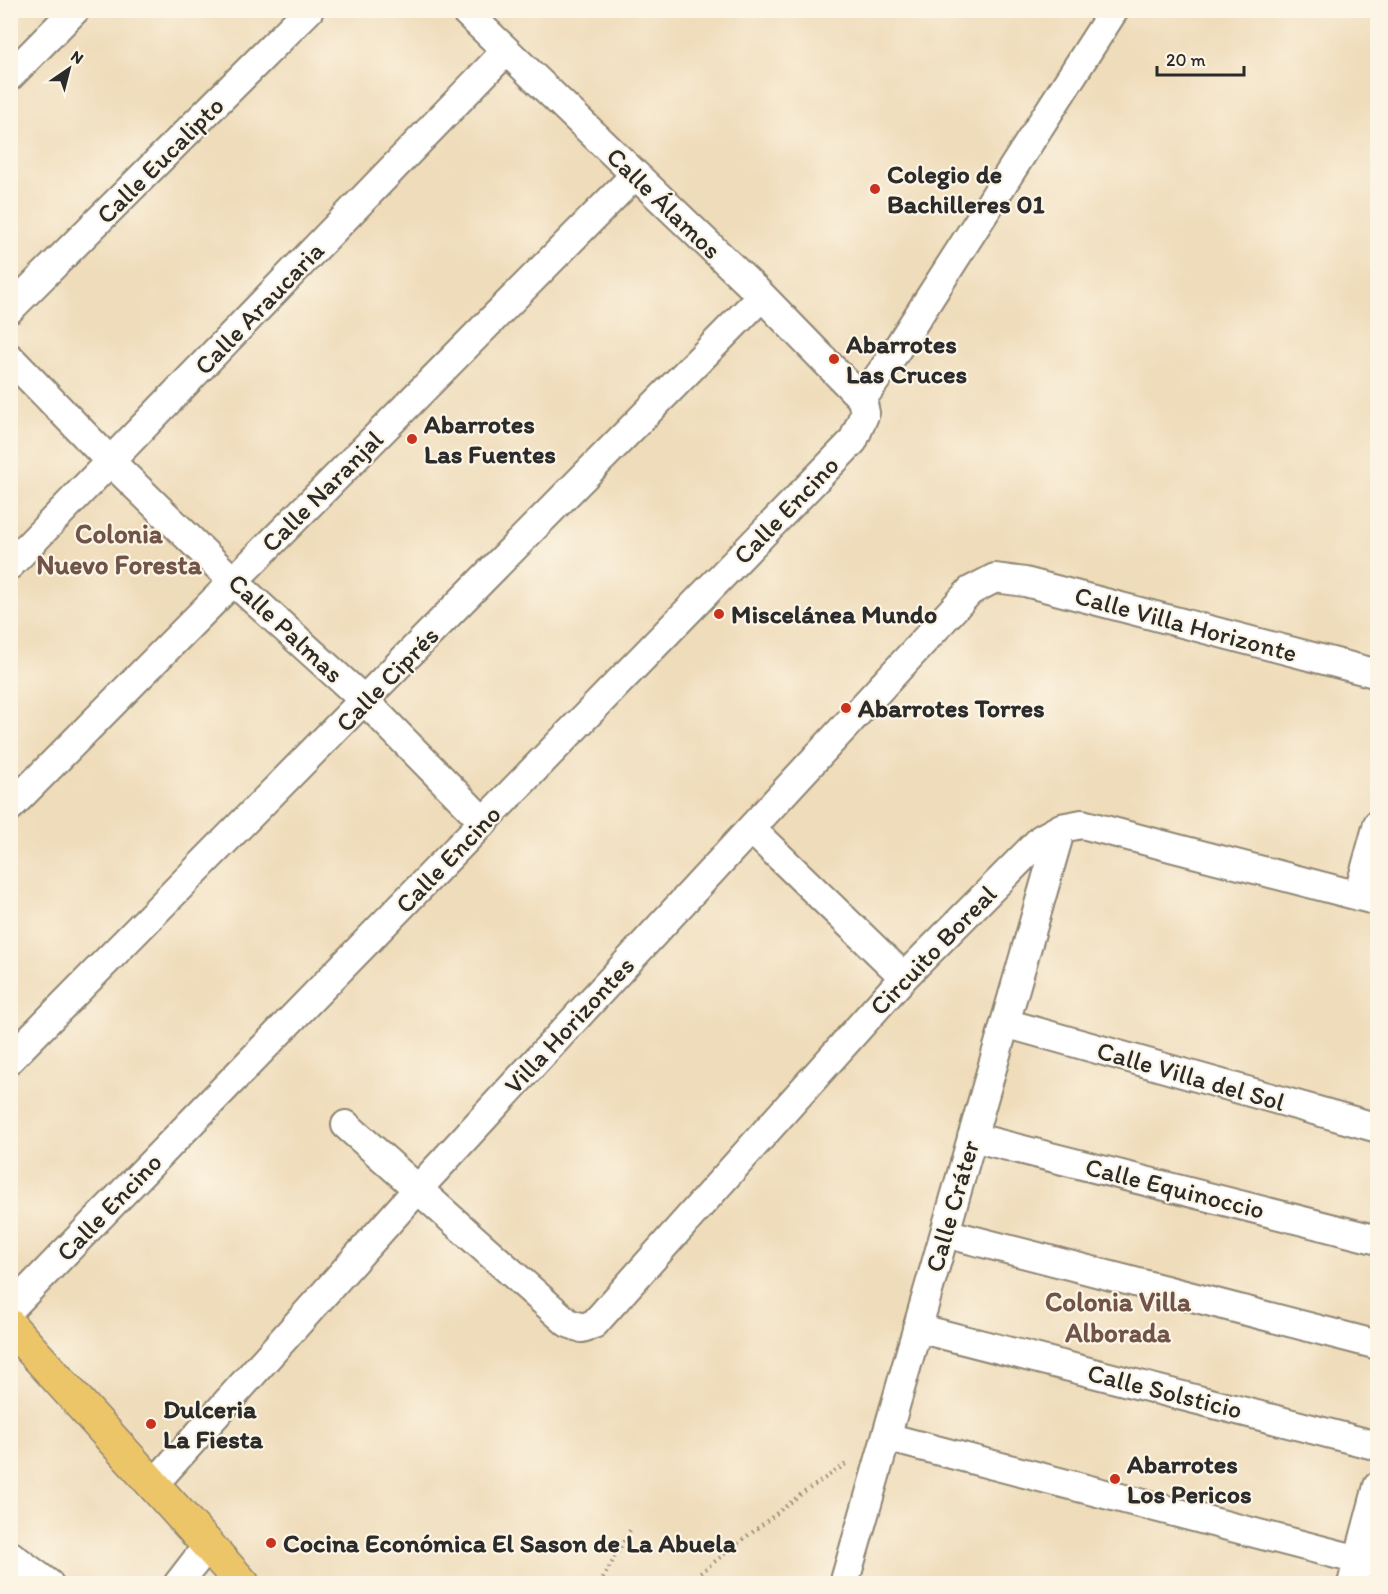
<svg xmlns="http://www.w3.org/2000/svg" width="1388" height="1594" font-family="Itim,sans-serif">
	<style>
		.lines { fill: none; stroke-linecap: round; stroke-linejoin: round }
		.minor-casing { stroke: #8d8472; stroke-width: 32 }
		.major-casing { stroke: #8d8472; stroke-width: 36 }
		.path { stroke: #8d8472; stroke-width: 4; stroke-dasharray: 1.5 4.5; stroke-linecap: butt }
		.minor { stroke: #fff; stroke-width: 28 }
		.major { stroke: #edc569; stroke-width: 33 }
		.poi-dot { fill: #c8321e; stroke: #fcf5e5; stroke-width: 2 }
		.labels { text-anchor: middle; stroke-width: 4.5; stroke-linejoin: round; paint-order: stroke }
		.street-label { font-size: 26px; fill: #2b2b2b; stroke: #fcf5e5 }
		.poi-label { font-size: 26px; font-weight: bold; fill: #2b2b2b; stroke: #fcf5e5; text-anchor: start }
		.neighbourhood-label { font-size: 27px; font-weight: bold; fill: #705449; stroke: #fcf5e5 }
	</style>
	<rect width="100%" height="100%" fill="#fcf5e5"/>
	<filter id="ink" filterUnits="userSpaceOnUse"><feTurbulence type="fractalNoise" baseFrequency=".0167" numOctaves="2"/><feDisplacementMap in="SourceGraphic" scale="12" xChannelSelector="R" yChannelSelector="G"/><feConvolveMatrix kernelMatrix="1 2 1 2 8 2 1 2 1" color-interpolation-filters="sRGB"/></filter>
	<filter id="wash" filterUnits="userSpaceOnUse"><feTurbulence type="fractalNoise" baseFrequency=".008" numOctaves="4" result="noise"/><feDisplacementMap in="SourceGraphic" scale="24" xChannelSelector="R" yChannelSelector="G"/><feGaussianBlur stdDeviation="1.35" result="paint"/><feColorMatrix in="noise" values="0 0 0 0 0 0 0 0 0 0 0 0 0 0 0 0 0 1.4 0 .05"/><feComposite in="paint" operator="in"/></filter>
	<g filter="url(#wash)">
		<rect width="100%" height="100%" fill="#efdcba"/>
	</g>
	<g filter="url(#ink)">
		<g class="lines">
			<!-- minor casing -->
			<g class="minor-casing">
				<path id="minor" d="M 464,10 L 762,296 L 862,399
					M 10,76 L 75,10
					M 10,309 L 309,10
					M 10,358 L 111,462 L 233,581 L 365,701 L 484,822
					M 862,399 L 888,363 L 1114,10
					M 10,565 L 506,51
					M 10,807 L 635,175
					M 751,829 L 904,977
					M 1358,896 L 1378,824
					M 1005,1023 L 1378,1128
					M 10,1059 L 762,296
					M 346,1125 L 568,1323 L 582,1328 L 594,1324 L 904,977 L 1041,839 L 1061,828 L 1082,824 L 1378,901
					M 972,1137 L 1378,1240
					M 945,1233 L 1378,1345
					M 10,1309 L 853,441 L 865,413 L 862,399
					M 917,1328 L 1378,1446
					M 886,1437 L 1378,1565
					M 153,1485 L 417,1190 L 970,591 L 995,578 L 1025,582 L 1378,674
					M 10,1555 L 49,1584
					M 178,1584 L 208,1545
					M 844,1584 L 1061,828
					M 1352,1584 L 1378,1486"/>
			</g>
			<!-- major casing -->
			<g class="major-casing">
				<path id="major" d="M 10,1326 L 243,1584"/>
			</g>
			<!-- path -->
			<path class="path" d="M 600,1584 L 630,1530
				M 686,1584 L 800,1495 L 849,1462"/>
			<!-- minor -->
			<use href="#minor" class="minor"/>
			<!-- major -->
			<use href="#major" class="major"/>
		</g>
	</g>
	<!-- markers -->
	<g class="poi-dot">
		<circle cx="875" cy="189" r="6"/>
		<circle cx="834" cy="359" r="6"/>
		<circle cx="412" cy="439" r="6"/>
		<circle cx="719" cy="614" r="6"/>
		<circle cx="846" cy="708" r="6"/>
		<circle cx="151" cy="1424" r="6"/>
		<circle cx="1115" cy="1479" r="6"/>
		<circle cx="271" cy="1543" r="6"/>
	</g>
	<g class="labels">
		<!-- street labels -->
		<g class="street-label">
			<text transform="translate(160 160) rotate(-45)" y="9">Calle Eucalipto</text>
			<text transform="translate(664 203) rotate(44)" y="9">Calle Álamos</text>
			<text transform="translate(259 308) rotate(-46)" y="9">Calle Araucaria</text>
			<text transform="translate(322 491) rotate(-45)" y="9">Calle Naranjal</text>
			<text transform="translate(786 510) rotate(-46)" y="9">Calle Encino</text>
			<text transform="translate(1186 624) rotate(15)" y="9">Calle Villa Horizonte</text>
			<text transform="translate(286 628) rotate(43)" y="9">Calle Palmas</text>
			<text transform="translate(387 679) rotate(-46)" y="9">Calle Ciprés</text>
			<text transform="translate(448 859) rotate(-46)" y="9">Calle Encino</text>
			<text transform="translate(933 950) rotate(-46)" y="9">Circuito Boreal</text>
			<text transform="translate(569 1025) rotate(-47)" y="9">Villa Horizontes</text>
			<text transform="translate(1191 1076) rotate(16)" y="9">Calle Villa del Sol</text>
			<text transform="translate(1175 1188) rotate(14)" y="9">Calle Equinoccio</text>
			<text transform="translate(952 1206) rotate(-74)" y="9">Calle Cráter</text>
			<text transform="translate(109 1207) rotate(-46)" y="9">Calle Encino</text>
			<text transform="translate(1165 1391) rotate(14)" y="9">Calle Solsticio</text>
		</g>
		<!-- poi labels -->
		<g class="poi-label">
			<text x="887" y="183">Colegio de<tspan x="887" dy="30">Bachilleres 01</tspan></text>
			<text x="846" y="353">Abarrotes<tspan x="846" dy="30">Las Cruces</tspan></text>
			<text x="424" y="433">Abarrotes<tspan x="424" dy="30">Las Fuentes</tspan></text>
			<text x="731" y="623">Miscelánea Mundo</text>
			<text x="858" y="717">Abarrotes Torres</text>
			<text x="163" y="1418">Dulceria<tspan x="163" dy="30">La Fiesta</tspan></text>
			<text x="1127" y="1473">Abarrotes<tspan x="1127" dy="30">Los Pericos</tspan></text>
			<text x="283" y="1552">Cocina Económica El Sason de La Abuela</text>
		</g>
		<!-- neighbourhood labels -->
		<g class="neighbourhood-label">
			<text x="119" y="543">Colonia<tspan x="119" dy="31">Nuevo Foresta</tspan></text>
			<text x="1118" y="1311">Colonia Villa<tspan x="1118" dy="31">Alborada</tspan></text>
		</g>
	</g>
	<!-- margin -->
	<rect width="1388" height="1594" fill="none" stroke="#fcf5e5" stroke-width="36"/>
	<!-- north arrow -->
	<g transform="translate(69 69) rotate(35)" stroke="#fcf5e5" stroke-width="4.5" paint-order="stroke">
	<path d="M0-4.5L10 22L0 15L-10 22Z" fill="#2b2b2b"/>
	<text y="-9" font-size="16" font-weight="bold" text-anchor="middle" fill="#2b2b2b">N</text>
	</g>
	<!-- scale -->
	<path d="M1157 66v9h87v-9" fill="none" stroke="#2b2b2b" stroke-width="3"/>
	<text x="1166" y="66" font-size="18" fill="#2b2b2b" stroke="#fcf5e5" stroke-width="4.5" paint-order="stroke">20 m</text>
</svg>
